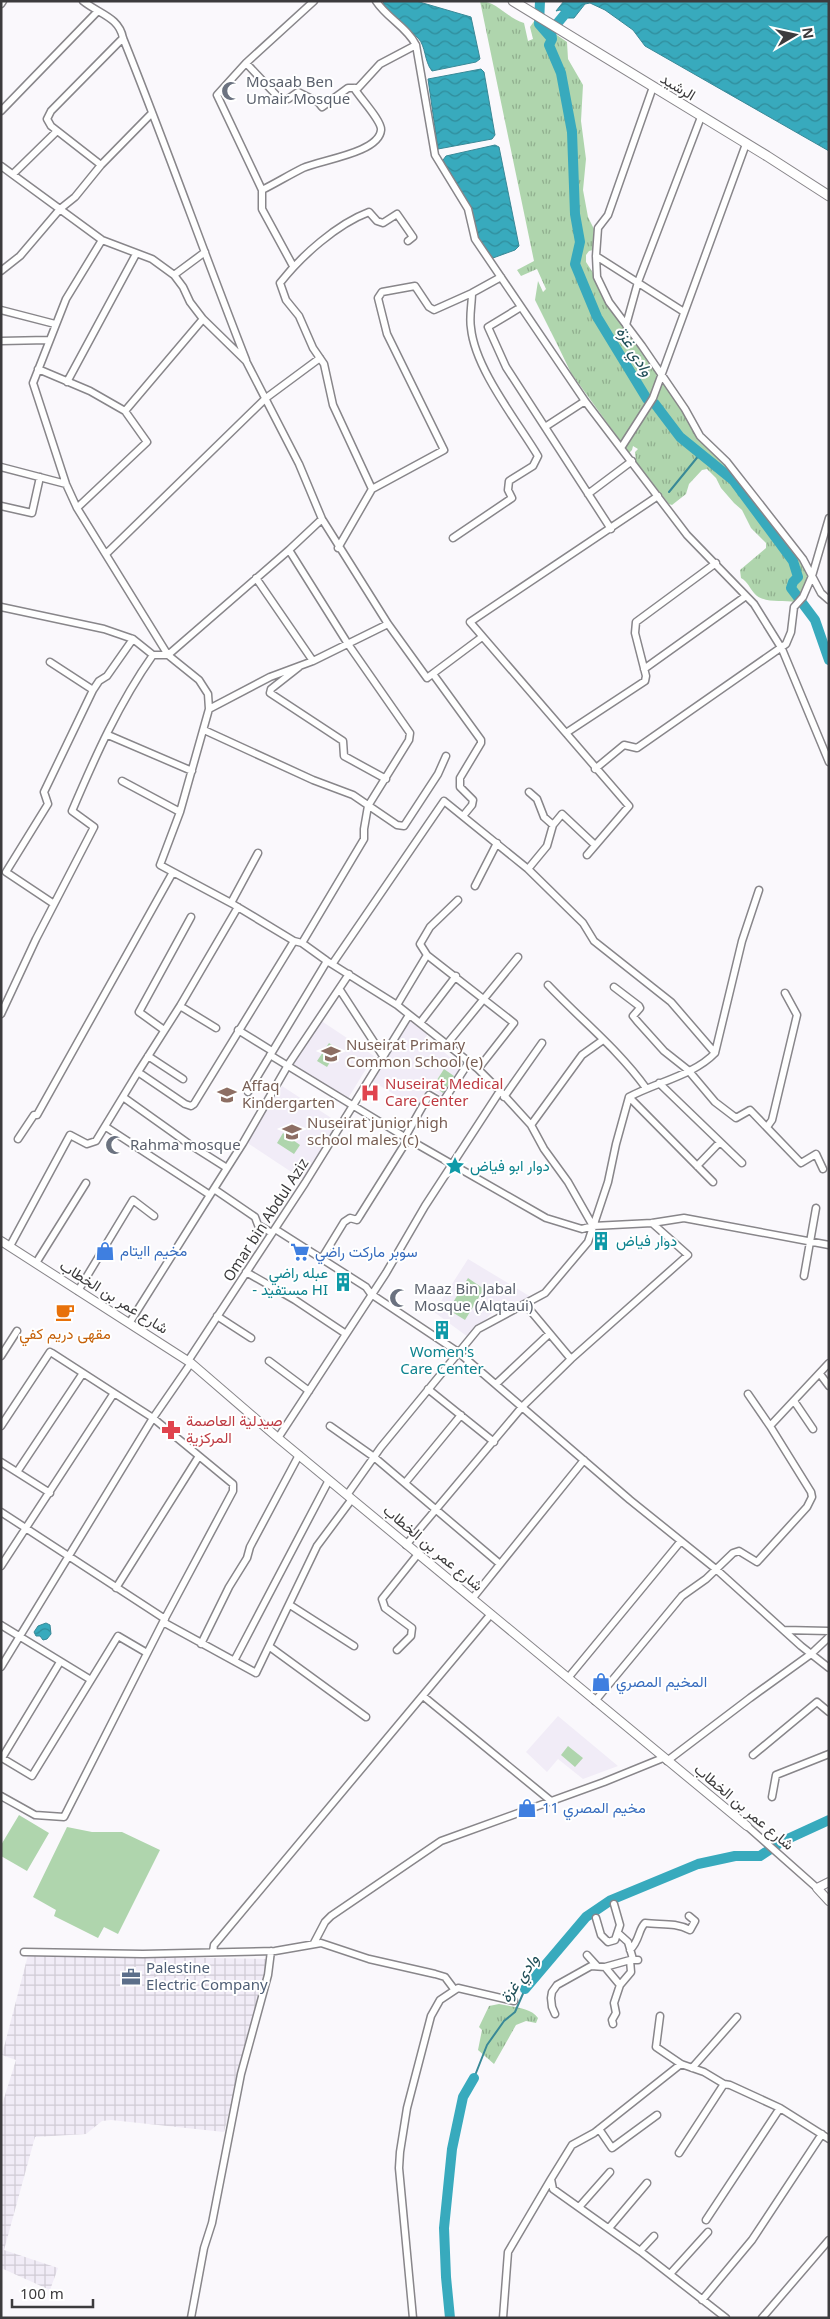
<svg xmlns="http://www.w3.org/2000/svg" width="830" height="2319" font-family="'Noto Sans',Vazirmatn,sans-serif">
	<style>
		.built { fill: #f1ecf7 }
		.industrial { fill: url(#industrial-grid) }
		.grass { fill: url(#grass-tufts) }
		.pitch { fill: #afd5ad }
		.water { fill: url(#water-waves); stroke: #398997 }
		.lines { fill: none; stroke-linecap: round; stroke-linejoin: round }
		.stream { stroke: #398997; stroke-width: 2 }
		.river { stroke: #38aabd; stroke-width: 10 }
		.minor-casing { stroke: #88868a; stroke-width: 9 }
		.tertiary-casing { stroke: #88868a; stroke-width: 10 }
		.secondary-casing { stroke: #88868a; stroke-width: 11 }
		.minor { stroke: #fff; stroke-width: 6 }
		.tertiary { stroke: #fff; stroke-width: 8 }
		.secondary { stroke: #fff; stroke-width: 9 }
		.labels { text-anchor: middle; stroke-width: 4; stroke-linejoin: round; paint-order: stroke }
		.worship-label { font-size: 15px; fill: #5b616d; stroke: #fff; text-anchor: start }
		.street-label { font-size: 15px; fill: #3c3b3d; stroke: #fff }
		.education-label { font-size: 15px; fill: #785e54; stroke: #fff; text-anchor: start }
		.health-label { font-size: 15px; fill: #be3a42; stroke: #fff; text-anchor: start }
		.culture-label { font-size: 15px; fill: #0d838f; stroke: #fff; text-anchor: start }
		.shop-label { font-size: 15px; fill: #366cbe; stroke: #fff; text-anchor: start }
		.food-label { font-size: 15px; fill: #c56008; stroke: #fff }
		.service-label { font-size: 15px; fill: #4e5e75; stroke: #fff; text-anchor: start }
		.water-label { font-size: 16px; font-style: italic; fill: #204f58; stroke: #fff }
	</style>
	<defs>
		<pattern id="industrial-grid" width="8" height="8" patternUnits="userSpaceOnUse" patternTransform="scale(1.25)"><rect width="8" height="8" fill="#f1ecf7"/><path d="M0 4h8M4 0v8" fill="none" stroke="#d0cbd5"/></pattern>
		<pattern id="grass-tufts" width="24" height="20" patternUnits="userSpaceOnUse" patternTransform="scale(1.25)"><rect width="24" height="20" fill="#afd5ad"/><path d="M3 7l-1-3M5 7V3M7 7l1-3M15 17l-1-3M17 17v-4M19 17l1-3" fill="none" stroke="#90ae8e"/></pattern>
		<pattern id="water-waves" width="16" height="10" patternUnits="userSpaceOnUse" patternTransform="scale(1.25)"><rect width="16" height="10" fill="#38aabd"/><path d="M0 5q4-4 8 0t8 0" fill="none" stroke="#308c9b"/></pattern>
	</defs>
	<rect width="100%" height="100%" fill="#faf8fc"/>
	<!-- built -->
	<path class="built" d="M 410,1019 L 428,1032 L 426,1037 L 462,1067 L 443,1098 L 430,1087 L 417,1108 L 372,1081 Z
		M 320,1020 L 374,1056 L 347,1100 L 292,1066 Z
		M 282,1086 L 339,1123 L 302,1179 L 246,1142 Z
		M 468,1259 L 531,1297 L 504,1313 L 499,1306 L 468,1337 L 434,1312 Z
		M 558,1716 L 618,1766 L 583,1779 L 558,1759 L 547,1772 L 526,1752 Z"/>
	<!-- industrial -->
	<path class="industrial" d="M 28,1955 L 269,1959 L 224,2132 L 111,2120 L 102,2121 L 86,2134 L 35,2137 L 4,2250 L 58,2268 L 50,2290 L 1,2268 L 1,2108 L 16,2060 L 2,2055 Z"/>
	<!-- grass -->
	<path class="grass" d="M 480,1 C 497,1 508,19 524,23 L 528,41 L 533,39 L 530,27 L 535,20 L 567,42 L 568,59 L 583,85 L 581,121 L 586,159 L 583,190 L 588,217 L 594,229 L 593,250 L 589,251 L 586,255 L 586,262 L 659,375 L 651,397 L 621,442 L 571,373 L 558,346 L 535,300 L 538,281 L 543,292 L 546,289 L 537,269 L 521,276 L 517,270 L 534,261 Z
		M 662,381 L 683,410 L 800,560 L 809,576 L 802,594 L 795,602 C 782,600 763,604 754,593 C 749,587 748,582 741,578 L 740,570 L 766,548 L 766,543 L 751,528 L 742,510 L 734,503 L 721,488 L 716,478 L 707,469 L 702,470 L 689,484 L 686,494 L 672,505 L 669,504 L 636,462 L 635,452 L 638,449 L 633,446 L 632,450 L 629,453 L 625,448 L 657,399 Z
		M 499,2004 C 512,2007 531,2007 538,2018 L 536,2023 L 526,2021 L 516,2025 L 494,2064 L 478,2050 L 482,2030 L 479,2027 L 489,2006 Z"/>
	<!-- pitch -->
	<path class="pitch" d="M 329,1043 L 338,1049 L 327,1067 L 317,1061 Z
		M 444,1069 L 454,1076 L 443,1093 L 433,1086 Z
		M 283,1133 L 300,1145 L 294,1154 L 277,1143 Z
		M 468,1278 L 484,1289 L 465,1320 L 452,1312 L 455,1306 L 452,1304 Z
		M 568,1746 L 583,1758 L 575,1767 L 561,1755 Z
		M 19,1815 L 49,1833 L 27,1871 L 1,1856 L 1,1845 Z
		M 67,1827 L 92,1832 L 122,1832 L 160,1850 L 118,1934 L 104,1927 L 98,1938 L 54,1916 L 56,1910 L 33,1897 Z"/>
	<!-- water -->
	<path class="water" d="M 383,1 L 416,1 L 471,17 L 480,59 L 476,62 L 432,71 C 424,61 426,46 418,38 C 406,27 386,18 383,1 Z
		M 564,1 L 829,1 L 829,151 L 645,46 L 633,30 L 605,10 L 590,3 L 585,4 L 574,18 L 568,18 L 568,14 L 560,10 L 556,11 Z
		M 481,69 L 484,72 L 495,135 L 492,139 L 438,149 L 428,79 Z
		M 495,145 L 499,147 L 519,246 L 515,250 L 493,258 L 478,238 L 471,208 L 443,160 L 446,156 Z
		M 46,1623 L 50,1625 L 51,1634 L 47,1639 L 43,1640 L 40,1636 L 36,1636 L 34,1632 L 38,1626 Z"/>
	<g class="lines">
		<!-- stream -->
		<path class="stream" d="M 669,492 L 700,454
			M 474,2078 L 487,2045 L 504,2021 L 515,2012 L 525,1989"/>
		<!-- river -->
		<path class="river" d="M 540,1 L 539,24 L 552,39
			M 565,14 L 551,31 L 552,39 L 549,45 L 561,73 L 572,132 L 575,214 L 580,242 L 575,264 L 597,317 L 647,399 L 655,404 L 680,437 L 733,480 L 793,561 L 798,577 L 793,582 L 791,588 L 815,620 L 829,660
			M 525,1989 L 586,1917 L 611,1900 L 698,1864 L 735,1856 L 760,1856 L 781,1842 L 829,1820
			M 450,2318 L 446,2277 L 444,2228 L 452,2149 L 463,2097 L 474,2078"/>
		<!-- minor casing -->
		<g class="minor-casing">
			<path id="minor" d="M 83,1 C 99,14 119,17 123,38 C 166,145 204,253 246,360
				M 376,1 C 387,18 407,27 416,45 L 435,155 L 468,209 L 475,239 L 585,401 L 687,535 L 754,604 L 782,649 L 829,762
				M 1,4 L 3,1
				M 246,63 L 279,98 L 288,99 L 298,92 L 318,102 L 322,107 L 348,88 L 358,88 L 380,64 L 416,45
				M 653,87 L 608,215 L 598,228 L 596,256 L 597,277 L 609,302 L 642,346 L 685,409 L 700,436 L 727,462 L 803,559 L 821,593 L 829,600
				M 1,111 L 97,12
				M 101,165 L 51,126 L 47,119 L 51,111 L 123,38
				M 1,166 L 102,240 L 152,259 L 174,275 L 183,287 L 190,302 L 203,319 L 246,361 L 299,464 L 322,519 L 388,624 L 427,678 L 482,637
				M 13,174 L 57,131
				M 262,190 L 217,95 L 246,63 L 314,1
				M 102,240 L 66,299 L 33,383 L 66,484 L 77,508 L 168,655 L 289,550 L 322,519
				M 596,256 L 684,312
				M 293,266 L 262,209 L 262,190 C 276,183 289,175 303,168 C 320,160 379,153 381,130 C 382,121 360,98 354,88
				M 1,271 L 20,256 L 60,209 L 75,197 L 101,165 L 152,113
				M 174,275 L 205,252
				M 521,307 L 488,327 L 506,367 L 611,529
				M 1,310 L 55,324
				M 626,325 L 638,282 L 701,117
				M 1,341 L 48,340
				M 38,369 L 90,391 L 125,411
				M 67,382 L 136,254
				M 545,427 L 585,401
				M 621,448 L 653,398 L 746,144
				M 1,467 L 66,484
				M 372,489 L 333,405 L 324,364 L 313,348 L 299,316 L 286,300 L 280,283 C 301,256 337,224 369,212 L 377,221 L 383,223 L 397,214 L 413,237 L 408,241
				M 588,494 L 632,461
				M 1,506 L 32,513 L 40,477
				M 77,508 L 147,442 L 125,411 L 203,319
				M 453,538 L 512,498 L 508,490 L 509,481 L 533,466 L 538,456 C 517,421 475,369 471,328 C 469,317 472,304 472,293 L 501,277
				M 338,548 L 372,489 L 444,450 L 387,334 L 378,298 L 382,292 L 415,286 L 429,307 L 434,310 L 472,293
				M 289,550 L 348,644 L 410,733 L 409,740 L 368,806 L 364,829 L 364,839 L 302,943
				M 106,554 L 266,398 L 320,358
				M 256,578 L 313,661
				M 1,607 L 104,629 L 133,639 L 153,655
				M 50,662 L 93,690
				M 299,667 L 271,689 L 270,693 L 343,741 L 344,756 L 386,779
				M 644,669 L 746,596
				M 433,674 L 481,740 L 481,743 L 460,778 L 460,787 L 473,800 L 472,805 L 463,816
				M 209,709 L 270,677 L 313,661 L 388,624
				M 204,730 L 313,780 L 353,795 L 397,825 L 404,826 L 438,774 L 446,756
				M 566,733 L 645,681 L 646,676 L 635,633 L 636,622 L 716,563
				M 108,735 L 192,771
				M 595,769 L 624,745 L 637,748 L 786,644 L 791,632 L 794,607 L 803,597 L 812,576 L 829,518
				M 122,781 L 180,812
				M 529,792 L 537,799 L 544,817 L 553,825
				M 595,845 L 562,814 L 553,825 L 547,846 L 528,869 L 583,923 L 594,941 L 671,1002 L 715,1053
				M 587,855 L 629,806 L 470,622 L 658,496
				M 173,872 L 231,903 L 294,941 L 302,943 L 327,961 L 397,1005 L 478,1069 L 500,1091 L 531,1125 L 544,1149 L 568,1182 L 593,1226
				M 475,886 L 497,843
				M 231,903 L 258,853
				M 54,904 L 6,872 L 48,804 L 44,792 L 93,690 L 99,681 L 107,676 L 133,639
				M 238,907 L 180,1006 L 138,1072 L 185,1104 L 191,1106 L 194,1104 L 294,941
				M 427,955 L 514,1023 L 478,1069
				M 333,963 L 444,801 L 528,869
				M 548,985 C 580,1019 618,1049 646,1088
				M 614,987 L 639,1006 L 640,1008 L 633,1016 L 637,1021 L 664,1051 L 688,1070 L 715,1102 L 736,1118 L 750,1110 L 801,1163 L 816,1154 L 823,1169
				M 340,990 L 383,1056
				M 397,1005 L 427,955 L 420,944 L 430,927 L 458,900
				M 180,1006 L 216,1028
				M 1,1014 L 36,939 L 94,827 L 72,811 C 95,757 119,703 153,655 L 168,655 L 199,680 L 208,694 L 209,709 L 180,812 L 160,865 L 173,872 L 37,1115 L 34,1115 L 18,1139
				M 420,1023 L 456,976
				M 164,1030 L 139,1012 L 191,917
				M 238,1030 L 272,1051
				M 447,1044 L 518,957
				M 270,1055 L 408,1139 L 546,1218 L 582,1229 L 593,1226 L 652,1223 L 684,1218 L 829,1245
				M 148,1056 L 183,1079
				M 659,1083 L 742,1163
				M 248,1092 L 327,961
				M 123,1097 L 189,1144 L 227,1168
				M 504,1097 L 542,1043
				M 629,1097 L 713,1182
				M 531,1125 L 582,1055 L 603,1040
				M 106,1127 L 210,1195 L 243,1143 L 288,1065 L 349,974
				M 767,1127 L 772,1120 L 797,1015 L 785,993
				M 405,1137 L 429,1095 L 441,1102 L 444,1100 L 469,1062
				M 697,1166 L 720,1142
				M 214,1189 L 255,1217 L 258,1225 L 272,1233
				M 275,1229 L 366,1287 L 371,1294 L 458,1352 L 630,1500 L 717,1570 L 801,1646 L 829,1668
				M 10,1246 L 70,1135 L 87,1144 L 96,1141 L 138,1072
				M 322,1258 L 344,1222 L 350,1218 L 357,1220 L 359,1217 L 408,1139
				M 36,1263 L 86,1183
				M 246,1272 L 295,1300 L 346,1334
				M 804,1276 L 816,1208
				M 78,1291 L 133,1200 L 154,1216
				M 525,1304 L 571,1359 L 688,1255 L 652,1223
				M 217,1316 L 251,1338
				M 130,1322 L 210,1195
				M 52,1353 L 114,1393
				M 1,1356 L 17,1331
				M 188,1361 L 305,1183 L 409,1015
				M 269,1361 L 309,1391
				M 820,1374 L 829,1386
				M 496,1384 L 549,1334
				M 428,1389 L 494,1442
				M 748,1394 L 770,1426
				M 794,1401 L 813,1429
				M 1,1426 L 50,1352
				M 330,1426 L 374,1457 L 500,1564
				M 278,1438 L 386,1273 L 425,1206 L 500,1091
				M 1,1462 L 50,1493
				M 17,1472 L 83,1373
				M 405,1483 L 461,1415
				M 347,1495 L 381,1447 L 478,1329 L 545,1293 L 588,1242 L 608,1182 L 616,1144 L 629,1097 C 657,1082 694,1075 715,1053 L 742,941 L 759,890
				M 1,1512 L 165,1619
				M 406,1545 L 522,1407 L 571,1359
				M 1,1566 L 114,1393 L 153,1418 L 191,1363
				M 116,1588 L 199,1456
				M 472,1599 L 584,1460
				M 290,1605 L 354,1646
				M 163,1622 L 256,1673 L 317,1546 L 352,1499
				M 1,1625 L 91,1680
				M 784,1630 L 829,1631
				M 201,1644 L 229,1587 L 247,1558 L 250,1547 L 299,1455
				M 270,1647 L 366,1717
				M 397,1650 L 411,1636 L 412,1628 L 385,1608 L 382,1599 L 418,1554
				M 234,1661 L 329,1480
				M 60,1662 L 2,1758 L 32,1776 L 118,1636 L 147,1653
				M 1,1667 L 153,1418 L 233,1484 L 233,1491 L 163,1622 L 64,1817 L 35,1815 L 1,1796
				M 568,1678 L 681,1541
				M 423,1696 L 551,1801
				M 595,1701 L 682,1596 L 706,1579 L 733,1553 L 739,1551 L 757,1562 L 807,1507 L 812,1497 L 811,1492 L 770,1426 L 829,1363
				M 753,1755 L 817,1702 L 829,1712
				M 667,1761 L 750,1698 L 811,1654 L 829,1637
				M 772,1797 L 776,1775 L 829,1754
				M 747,1826 L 817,1888
				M 596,1918 L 601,1935 L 608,1942 L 615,1940 L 620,1925 L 614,1904
				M 618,1933 L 628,1942 L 633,1959
				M 314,1943 L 325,1922 L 331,1916 L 441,1841 L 604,1782 L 663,1758
				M 630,1950 C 640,1940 638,1930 645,1923 C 661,1925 675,1922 690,1930 L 695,1921 L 689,1916
				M 24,1952 L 143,1954 L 275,1951 L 321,1943 L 369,1959 L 435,1974 L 445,1977 L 454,1989
				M 213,1952 L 214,1945 L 491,1614
				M 587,1955 L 597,1966
				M 605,1967 L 630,1960 L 638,1960
				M 555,2014 L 552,2007 L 551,1998 L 552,1992 L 557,1985 L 591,1966 L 605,1967 L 620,1985
				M 660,2016 L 656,2047 L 681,2064 L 704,2072 L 724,2084 L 730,2085 L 780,2108 L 829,2139
				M 613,2024 L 612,2020 L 616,2013 L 614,2003 L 620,1985 L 631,1972 L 630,1960
				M 681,2064 L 594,2133 L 572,2145 L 551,2179 L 553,2189 L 640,2251 L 726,2318
				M 692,2068 L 737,2017
				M 599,2129 L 612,2148 L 657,2115
				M 679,2153 L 724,2084
				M 580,2206 L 610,2172
				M 706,2220 L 780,2108
				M 609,2228 L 647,2183
				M 640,2251 L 654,2236
				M 670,2274 L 708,2232
				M 702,2300 L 752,2240 L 822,2134
				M 191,2318 L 204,2248 L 212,2223 L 241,2074 L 268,1975 L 271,1951
				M 413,2318 L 399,2168 L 400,2152 L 407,2108 L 431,2016 L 440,2000 L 458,1988 L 514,2001
				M 503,2318 L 508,2252 L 551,2179
				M 762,2318 L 829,2240"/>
		</g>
		<!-- tertiary casing -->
		<g class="tertiary-casing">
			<path id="tertiary" d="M 1,1241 L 191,1363 L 278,1438 L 747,1826
				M 829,1882 L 817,1888 L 829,1901"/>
		</g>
		<!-- secondary casing -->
		<g class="secondary-casing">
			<path id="secondary" d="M 513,1 L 767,156 L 829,196"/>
		</g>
		<!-- minor -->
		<use href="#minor" class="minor"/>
		<!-- tertiary -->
		<use href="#tertiary" class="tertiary"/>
		<!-- secondary -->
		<use href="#secondary" class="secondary"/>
	</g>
	<!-- icons -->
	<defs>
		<g id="mosque-bare" transform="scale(1.5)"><path d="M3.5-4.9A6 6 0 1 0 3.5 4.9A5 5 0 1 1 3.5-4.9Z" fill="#6b7280" stroke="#fff" stroke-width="2.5" paint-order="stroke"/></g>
		<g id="school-bare" transform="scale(1.5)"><path d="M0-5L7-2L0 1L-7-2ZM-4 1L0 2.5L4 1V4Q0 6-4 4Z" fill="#8d6e63" stroke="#fff" stroke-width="2.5" paint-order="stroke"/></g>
		<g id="hospital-bare" transform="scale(1.5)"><path d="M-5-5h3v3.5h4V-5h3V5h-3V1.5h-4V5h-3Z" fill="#e0444e" stroke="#fff" stroke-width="2.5" paint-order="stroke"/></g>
		<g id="sight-bare" transform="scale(1.5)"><path d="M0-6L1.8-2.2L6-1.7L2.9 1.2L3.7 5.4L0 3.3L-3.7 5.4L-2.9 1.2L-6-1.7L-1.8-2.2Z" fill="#0f9aa8" stroke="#fff" stroke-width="2.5" paint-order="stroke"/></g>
		<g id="building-bare" transform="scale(1.5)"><path d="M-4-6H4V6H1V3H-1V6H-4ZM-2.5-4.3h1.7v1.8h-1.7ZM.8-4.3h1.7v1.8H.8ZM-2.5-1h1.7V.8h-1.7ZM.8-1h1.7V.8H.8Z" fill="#0f9aa8" stroke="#fff" stroke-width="2.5" paint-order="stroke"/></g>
		<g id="shop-bare" transform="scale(1.5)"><path d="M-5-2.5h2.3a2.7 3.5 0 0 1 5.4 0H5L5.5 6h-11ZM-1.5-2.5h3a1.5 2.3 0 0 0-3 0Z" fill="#3f7fe0" stroke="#fff" stroke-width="2.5" paint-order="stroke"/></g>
		<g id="supermarket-bare" transform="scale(1.5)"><path d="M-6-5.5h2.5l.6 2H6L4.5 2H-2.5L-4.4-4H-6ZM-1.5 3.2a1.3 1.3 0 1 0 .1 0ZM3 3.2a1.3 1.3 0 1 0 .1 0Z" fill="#3f7fe0" stroke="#fff" stroke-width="2.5" paint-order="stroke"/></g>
		<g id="cafe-bare" transform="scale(1.5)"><path d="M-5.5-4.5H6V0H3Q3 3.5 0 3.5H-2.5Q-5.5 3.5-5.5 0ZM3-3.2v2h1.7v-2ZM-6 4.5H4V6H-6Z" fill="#e8710a" stroke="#fff" stroke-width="2.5" paint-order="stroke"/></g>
		<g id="pharmacy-bare" transform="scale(1.5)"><path d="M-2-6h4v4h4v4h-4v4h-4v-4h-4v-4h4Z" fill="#e0444e" stroke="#fff" stroke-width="2.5" paint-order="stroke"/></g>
		<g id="office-bare" transform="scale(1.5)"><path d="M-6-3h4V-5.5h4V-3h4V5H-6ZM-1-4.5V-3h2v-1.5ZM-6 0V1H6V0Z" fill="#5c6f8a" stroke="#fff" stroke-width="2.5" paint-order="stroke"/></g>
	</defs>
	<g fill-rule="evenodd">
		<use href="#mosque-bare" x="231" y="91"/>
		<use href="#school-bare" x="331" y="1054"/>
		<use href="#hospital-bare" x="370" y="1093"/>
		<use href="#school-bare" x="227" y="1095"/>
		<use href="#school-bare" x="292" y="1132"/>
		<use href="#mosque-bare" x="115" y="1145"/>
		<use href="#sight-bare" x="455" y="1166"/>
		<use href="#building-bare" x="601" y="1241"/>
		<use href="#shop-bare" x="105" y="1251"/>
		<use href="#supermarket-bare" x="300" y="1252"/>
		<use href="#building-bare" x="343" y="1282"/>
		<use href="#mosque-bare" x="399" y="1298"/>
		<use href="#cafe-bare" x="65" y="1312"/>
		<use href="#building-bare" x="442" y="1330"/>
		<use href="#pharmacy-bare" x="171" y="1430"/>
		<use href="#shop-bare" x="601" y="1682"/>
		<use href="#shop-bare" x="527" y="1808"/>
		<use href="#office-bare" x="131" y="1977"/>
	</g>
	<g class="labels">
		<!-- worship labels -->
		<g class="worship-label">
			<text x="246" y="87">Mosaab Ben<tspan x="246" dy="17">Umair Mosque</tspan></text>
			<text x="130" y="1150">Rahma mosque</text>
			<text x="414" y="1294">Maaz Bin Jabal<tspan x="414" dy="17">Mosque (Alqtaui)</tspan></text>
		</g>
		<!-- street labels -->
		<g class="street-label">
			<text transform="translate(678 87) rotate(31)" y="5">الرشيد</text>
			<text transform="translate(266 1220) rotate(-57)" y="5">Omar bin Abdul Aziz</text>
			<text transform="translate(114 1297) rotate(32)" y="5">شارع عمر بن الخطاب</text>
			<text transform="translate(433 1548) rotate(40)" y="5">شارع عمر بن الخطاب</text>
			<text transform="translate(744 1807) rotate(40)" y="5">شارع عمر بن الخطاب</text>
		</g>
		<!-- education labels -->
		<g class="education-label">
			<text x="346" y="1050">Nuseirat Primary<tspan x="346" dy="17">Common School (e)</tspan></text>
			<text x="242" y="1091">Affaq<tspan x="242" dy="17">Kindergarten</tspan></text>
			<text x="307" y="1128">Nuseirat junior high<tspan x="307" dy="17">school males (c)</tspan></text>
		</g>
		<!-- health labels -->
		<g class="health-label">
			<text x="385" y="1089">Nuseirat Medical<tspan x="385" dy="17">Care Center</tspan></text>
			<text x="186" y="1426">صيدلية العاصمة<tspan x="186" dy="17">المركزية</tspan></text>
		</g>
		<!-- culture labels -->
		<g class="culture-label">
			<text x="470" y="1171">دوار ابو فياض</text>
			<text x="616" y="1246">دوار فياض</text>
			<text x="328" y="1278" text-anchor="end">عبله راضي<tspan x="328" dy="17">- مستفيد HI</tspan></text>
			<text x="442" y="1357" text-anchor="middle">Women's<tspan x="442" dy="17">Care Center</tspan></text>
		</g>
		<!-- shop labels -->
		<g class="shop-label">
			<text x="120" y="1256">مخيم اايتام</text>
			<text x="315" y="1257">سوبر ماركت راضي</text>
			<text x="616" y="1687">المخيم المصري</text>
			<text x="542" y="1813">مخيم المصري 11</text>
		</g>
		<!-- food labels -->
		<g class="food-label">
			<text x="65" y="1339">مقهى دريم كفي</text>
		</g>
		<!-- service labels -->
		<g class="service-label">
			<text x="146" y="1973">Palestine<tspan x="146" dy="17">Electric Company</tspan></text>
		</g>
		<!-- water labels -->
		<g class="water-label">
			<text transform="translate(635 351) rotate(59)" y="6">وادي غزة</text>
			<text transform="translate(519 1978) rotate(-55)" y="6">وادي غزة</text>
		</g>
	</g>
	<!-- border -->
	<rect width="830" height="2319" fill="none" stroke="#3c3b3d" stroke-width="5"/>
	<!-- north arrow -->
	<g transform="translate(795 35) rotate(81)" stroke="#ffffff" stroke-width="4" paint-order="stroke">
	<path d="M0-4L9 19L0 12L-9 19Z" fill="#3c3b3d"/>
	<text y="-8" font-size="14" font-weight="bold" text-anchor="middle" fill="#3c3b3d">N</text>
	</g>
	<!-- scale -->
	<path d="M12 2299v8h81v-8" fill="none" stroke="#3c3b3d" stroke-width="2.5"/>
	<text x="20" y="2299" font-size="15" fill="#3c3b3d" stroke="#ffffff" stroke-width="4" paint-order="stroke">100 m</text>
</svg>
